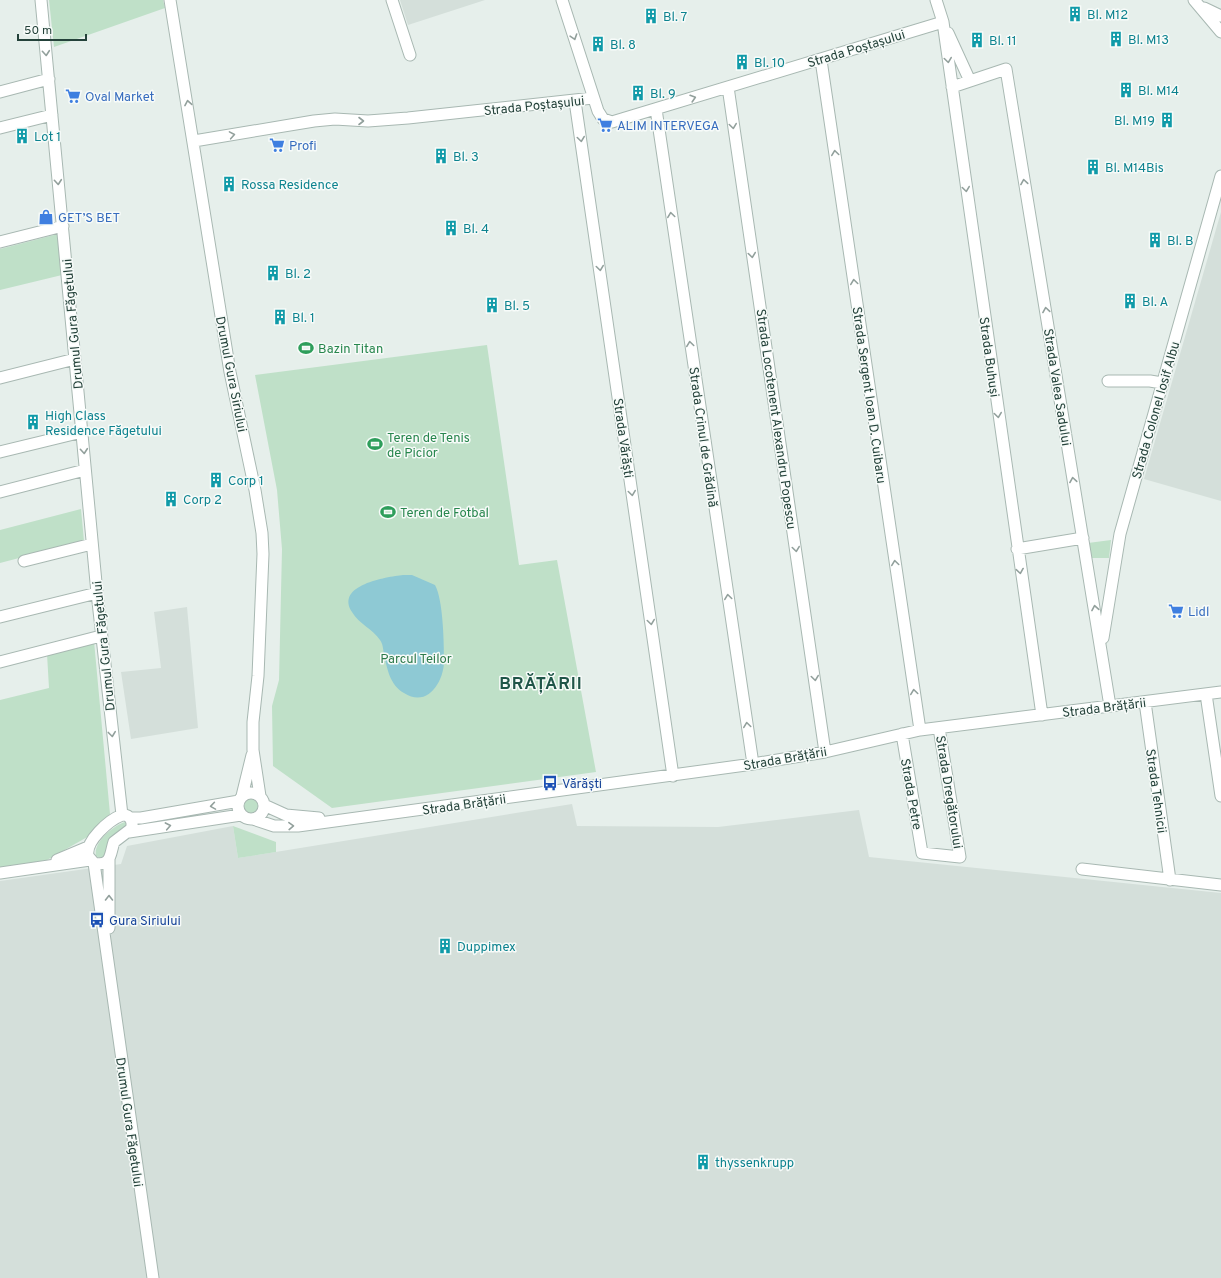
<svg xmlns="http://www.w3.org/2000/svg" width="1221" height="1278" font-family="Overpass,sans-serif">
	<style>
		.built { fill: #d4dfda }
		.green { fill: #bfe0c8 }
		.water { fill: #8ec9d4 }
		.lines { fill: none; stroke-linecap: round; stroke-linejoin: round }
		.street-casing { stroke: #a8b8b2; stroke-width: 13 }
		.street { stroke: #fff; stroke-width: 11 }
		.oneway { stroke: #92a09c }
		.labels { text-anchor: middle; stroke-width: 3; stroke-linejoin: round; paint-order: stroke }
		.culture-label { font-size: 13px; fill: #0d838f; stroke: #f7fbf9; text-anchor: start }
		.street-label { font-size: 13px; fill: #24423a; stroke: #f7fbf9 }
		.shop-label { font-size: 13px; fill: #366cbe; stroke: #f7fbf9; text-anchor: start }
		.leisure-label { font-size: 13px; fill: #27864d; stroke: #f7fbf9; text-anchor: start }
		.park-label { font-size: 13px; fill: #2d7a4b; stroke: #f7fbf9 }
		.transit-label { font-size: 13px; fill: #164399; stroke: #f7fbf9; text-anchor: start }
		.district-label { font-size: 17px; font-weight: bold; letter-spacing: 1px; fill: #1f5548; stroke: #f7fbf9 }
	</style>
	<rect width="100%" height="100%" fill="#e6efeb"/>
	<!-- built -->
	<path class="built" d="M 400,0 L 485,0 L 408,25 Z
		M 1221,212 L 1221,501 L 1144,479 Z
		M 187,607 L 198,728 L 131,739 L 121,672 L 161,668 L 154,612 Z
		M 572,804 L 577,826 L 718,827 L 859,810 L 869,857 L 1221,893 L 1221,1278 L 0,1278 L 0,881 L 121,864 L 127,846 L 233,826 L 238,858 Z"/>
	<!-- green -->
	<path class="green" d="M 49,0 L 163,0 L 165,8 L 54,47 Z
		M 58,234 L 62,275 L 0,290 L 0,249 Z
		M 487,345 L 519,565 L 557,560 L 596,772 L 332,808 L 273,766 L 272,706 L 279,680 L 282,549 L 277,490 L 255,375 Z
		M 81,509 L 84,541 L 0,563 L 0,530 Z
		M 1111,540 L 1109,558 L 1091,558 L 1088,543 Z
		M 94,641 L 110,814 L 89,836 L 47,860 L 0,868 L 0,700 L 49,688 L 47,654 Z
		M243 806a8 8 0 1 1 16 0a8 8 0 1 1-16 0Z
		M 125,822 L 127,822 L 128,825 L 110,852 L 102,859 L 96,856 C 93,842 113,826 125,822 Z
		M 233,826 L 276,842 L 276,852 L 238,858 Z"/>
	<!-- water -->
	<path class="water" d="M 403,575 L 412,575 L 435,585 C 443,599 444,641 444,659 C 445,680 428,709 404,693 C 390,685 387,669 384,654 C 383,649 383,644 380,640 C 373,629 359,624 352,612 C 335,585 386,577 403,575 Z"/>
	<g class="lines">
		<!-- street casing -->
		<g class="street-casing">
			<path id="street" d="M 41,0 L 97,593 L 122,815
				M 170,0 L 230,372 L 255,490 L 262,533 L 263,554 L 258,676 L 253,722 L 253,750 L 260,796
				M 392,0 L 410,55
				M 562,0 L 598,111 L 603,119 L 612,122 L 943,22
				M 936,0 L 943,22 L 1042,715
				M 1194,0 L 1221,32
				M 1204,8 L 1221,16
				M 948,33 L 970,81
				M 821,60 L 920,730
				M 728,87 L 825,752
				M 952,87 L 1006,69 L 1110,706
				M 0,92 L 49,79
				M 575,101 L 673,776
				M 656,109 L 753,764
				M 0,128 L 52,115
				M 194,141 L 314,121 L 335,119 L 368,121 L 408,118 L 593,98
				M 0,242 L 63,226
				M 0,378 L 75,359
				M 1108,381 L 1150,381 L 1162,383
				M 0,452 L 82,432
				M 0,492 L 85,470
				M 1017,549 L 1083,538
				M 24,561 L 92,544
				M 0,617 L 97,593
				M 1103,638 L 1120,534 L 1221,176
				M 0,662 L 101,636
				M 1206,694 L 1221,796
				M 1145,702 L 1170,880
				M 902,734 L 922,853 L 960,857 L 939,728
				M238 806a13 13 0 1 1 26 0a13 13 0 1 1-26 0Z
				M 242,796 L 252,755
				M 264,805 L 286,815 L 319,818
				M 122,815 C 130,814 134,822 131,829 L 114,842 C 110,853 112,867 94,863 L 88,856 C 85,841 109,820 122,815 Z
				M 131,818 L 141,818 L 239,801
				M 253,819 L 274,826 L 298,826 L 753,764 L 825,752 L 920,730 L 1221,692
				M 129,832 L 241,815
				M 109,859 L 109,928
				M 57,860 L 88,847
				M 94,863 L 153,1278
				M 1082,869 L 1221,885
				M 0,873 L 90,860"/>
		</g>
		<!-- street -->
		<use href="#street" class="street"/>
	</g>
	<!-- one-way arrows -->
	<defs><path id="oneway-chevron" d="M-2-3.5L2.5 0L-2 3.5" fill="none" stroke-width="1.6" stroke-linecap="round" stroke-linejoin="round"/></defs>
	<g class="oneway">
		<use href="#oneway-chevron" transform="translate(574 37) rotate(72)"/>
		<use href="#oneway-chevron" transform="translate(46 53) rotate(85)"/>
		<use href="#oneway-chevron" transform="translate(948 60) rotate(82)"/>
		<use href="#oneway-chevron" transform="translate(693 98) rotate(-17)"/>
		<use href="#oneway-chevron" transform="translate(188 103) rotate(-100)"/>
		<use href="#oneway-chevron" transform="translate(361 121)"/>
		<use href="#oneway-chevron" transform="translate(733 126) rotate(82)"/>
		<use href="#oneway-chevron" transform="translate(232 135) rotate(-10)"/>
		<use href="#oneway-chevron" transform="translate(581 139) rotate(82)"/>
		<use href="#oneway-chevron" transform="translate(835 153) rotate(-98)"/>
		<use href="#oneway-chevron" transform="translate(58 182) rotate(85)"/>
		<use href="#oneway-chevron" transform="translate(1024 182) rotate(-99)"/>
		<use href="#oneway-chevron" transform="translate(966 189) rotate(82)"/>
		<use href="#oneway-chevron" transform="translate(671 215) rotate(-98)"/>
		<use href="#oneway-chevron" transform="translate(752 255) rotate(82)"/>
		<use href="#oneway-chevron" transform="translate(600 268) rotate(82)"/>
		<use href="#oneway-chevron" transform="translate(854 282) rotate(-98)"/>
		<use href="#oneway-chevron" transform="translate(1046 310) rotate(-99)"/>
		<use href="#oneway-chevron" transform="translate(690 344) rotate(-98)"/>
		<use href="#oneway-chevron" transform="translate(998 415) rotate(82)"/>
		<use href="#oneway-chevron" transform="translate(84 451) rotate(85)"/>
		<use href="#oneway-chevron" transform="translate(1073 480) rotate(-99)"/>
		<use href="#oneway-chevron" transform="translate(632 493) rotate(82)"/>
		<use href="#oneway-chevron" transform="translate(796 549) rotate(82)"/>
		<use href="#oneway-chevron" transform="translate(895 563) rotate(-98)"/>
		<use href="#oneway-chevron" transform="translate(1020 571) rotate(81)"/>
		<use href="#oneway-chevron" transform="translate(728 597) rotate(-98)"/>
		<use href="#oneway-chevron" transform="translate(1095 608) rotate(-100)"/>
		<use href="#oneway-chevron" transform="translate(651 622) rotate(82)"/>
		<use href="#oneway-chevron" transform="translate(815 678) rotate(82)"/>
		<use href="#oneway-chevron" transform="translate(914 692) rotate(-98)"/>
		<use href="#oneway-chevron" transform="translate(747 725) rotate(-98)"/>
		<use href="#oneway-chevron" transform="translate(112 734) rotate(83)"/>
		<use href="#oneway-chevron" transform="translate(213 806) rotate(171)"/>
		<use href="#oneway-chevron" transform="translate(168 826) rotate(-11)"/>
		<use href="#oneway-chevron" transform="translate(291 826) rotate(-2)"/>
		<use href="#oneway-chevron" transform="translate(109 898) rotate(-90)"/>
	</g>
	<!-- icons -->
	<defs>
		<g id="building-bare" transform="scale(1.2)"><path d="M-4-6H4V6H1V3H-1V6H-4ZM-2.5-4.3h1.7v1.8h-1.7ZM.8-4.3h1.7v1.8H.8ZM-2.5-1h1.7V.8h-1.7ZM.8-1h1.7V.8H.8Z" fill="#0f9aa8" stroke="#f7fbf9" stroke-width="2.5" paint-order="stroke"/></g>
		<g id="supermarket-bare" transform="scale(1.2)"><path d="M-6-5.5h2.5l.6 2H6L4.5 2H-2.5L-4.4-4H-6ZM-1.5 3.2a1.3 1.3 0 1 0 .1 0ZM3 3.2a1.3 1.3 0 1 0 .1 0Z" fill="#3f7fe0" stroke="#f7fbf9" stroke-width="2.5" paint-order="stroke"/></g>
		<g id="shop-bare" transform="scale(1.2)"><path d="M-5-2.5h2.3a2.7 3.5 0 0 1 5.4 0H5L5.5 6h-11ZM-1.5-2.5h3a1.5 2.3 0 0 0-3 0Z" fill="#3f7fe0" stroke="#f7fbf9" stroke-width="2.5" paint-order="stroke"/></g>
		<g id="stadium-bare" transform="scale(1.2)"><path d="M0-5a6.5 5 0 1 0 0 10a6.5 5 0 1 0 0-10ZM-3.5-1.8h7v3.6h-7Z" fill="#2e9e5b" stroke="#f7fbf9" stroke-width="2.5" paint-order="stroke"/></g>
		<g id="bus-bare" transform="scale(1.2)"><path d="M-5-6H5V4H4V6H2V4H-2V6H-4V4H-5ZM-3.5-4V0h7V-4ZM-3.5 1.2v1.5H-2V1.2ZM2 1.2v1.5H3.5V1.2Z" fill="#1a4fb4" stroke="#f7fbf9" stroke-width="2.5" paint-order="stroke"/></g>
	</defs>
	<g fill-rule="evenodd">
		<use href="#building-bare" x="1075" y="14"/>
		<use href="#building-bare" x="651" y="16"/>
		<use href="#building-bare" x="1116" y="39"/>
		<use href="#building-bare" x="977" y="40"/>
		<use href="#building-bare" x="598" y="44"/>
		<use href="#building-bare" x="742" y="62"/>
		<use href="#building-bare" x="1126" y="90"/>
		<use href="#building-bare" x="638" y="93"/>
		<use href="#supermarket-bare" x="73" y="96"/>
		<use href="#building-bare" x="1167" y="120"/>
		<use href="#supermarket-bare" x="605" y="125"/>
		<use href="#building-bare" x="22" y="136"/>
		<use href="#supermarket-bare" x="277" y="145"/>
		<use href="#building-bare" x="441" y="156"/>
		<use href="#building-bare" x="1093" y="167"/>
		<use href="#building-bare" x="229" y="184"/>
		<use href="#shop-bare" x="46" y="217"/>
		<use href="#building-bare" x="451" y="228"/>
		<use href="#building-bare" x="1155" y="240"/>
		<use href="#building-bare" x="273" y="273"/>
		<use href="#building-bare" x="1130" y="301"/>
		<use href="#building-bare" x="492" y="305"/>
		<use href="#building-bare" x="280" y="317"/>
		<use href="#stadium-bare" x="306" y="348"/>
		<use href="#building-bare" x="33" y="422"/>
		<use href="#stadium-bare" x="375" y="444"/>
		<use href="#building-bare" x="216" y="480"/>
		<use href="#building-bare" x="171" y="499"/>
		<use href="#stadium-bare" x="388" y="512"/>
		<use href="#supermarket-bare" x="1176" y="611"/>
		<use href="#bus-bare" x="550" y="783"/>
		<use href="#bus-bare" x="97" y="920"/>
		<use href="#building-bare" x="445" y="946"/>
		<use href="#building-bare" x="703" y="1162"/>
	</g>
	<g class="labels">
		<!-- culture labels -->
		<g class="culture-label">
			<text x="1087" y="19">Bl. M12</text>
			<text x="663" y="21">Bl. 7</text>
			<text x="1128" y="44">Bl. M13</text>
			<text x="989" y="45">Bl. 11</text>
			<text x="610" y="49">Bl. 8</text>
			<text x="754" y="67">Bl. 10</text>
			<text x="1138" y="95">Bl. M14</text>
			<text x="650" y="98">Bl. 9</text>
			<text x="1155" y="125" text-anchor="end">Bl. M19</text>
			<text x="34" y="141">Lot 1</text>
			<text x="453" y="161">Bl. 3</text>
			<text x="1105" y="172">Bl. M14Bis</text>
			<text x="241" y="189">Rossa Residence</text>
			<text x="463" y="233">Bl. 4</text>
			<text x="1167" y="245">Bl. B</text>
			<text x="285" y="278">Bl. 2</text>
			<text x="1142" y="306">Bl. A</text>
			<text x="504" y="310">Bl. 5</text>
			<text x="292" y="322">Bl. 1</text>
			<text x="45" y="420">High Class<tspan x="45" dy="15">Residence Făgetului</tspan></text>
			<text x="228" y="485">Corp 1</text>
			<text x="183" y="504">Corp 2</text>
			<text x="457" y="951">Duppimex</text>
			<text x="715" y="1167">thyssenkrupp</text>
		</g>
		<!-- street labels -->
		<g class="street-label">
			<text transform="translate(856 48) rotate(-17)" y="5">Strada Poștașului</text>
			<text transform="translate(534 105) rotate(-6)" y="5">Strada Poștașului</text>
			<text transform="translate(72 324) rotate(-95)" y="5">Drumul Gura Făgetului</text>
			<text transform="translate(990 357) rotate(82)" y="5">Strada Buhuși</text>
			<text transform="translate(232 374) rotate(79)" y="5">Drumul Gura Siriului</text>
			<text transform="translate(1058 387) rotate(81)" y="5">Strada Valea Sadului</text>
			<text transform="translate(870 395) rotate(82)" y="5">Strada Sergent Ioan D. Cuibaru</text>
			<text transform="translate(1155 410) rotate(-74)" y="5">Strada Colonel Iosif Albu</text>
			<text transform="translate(777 419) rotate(82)" y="5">Strada Locotenent Alexandru Popescu</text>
			<text transform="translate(704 437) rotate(82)" y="5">Strada Crinul de Grădină</text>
			<text transform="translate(624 438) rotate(82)" y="5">Strada Vărăști</text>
			<text transform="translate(103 646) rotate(-96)" y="5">Drumul Gura Făgetului</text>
			<text transform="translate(1104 707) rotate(-7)" y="5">Strada Brățării</text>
			<text transform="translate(785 758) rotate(-10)" y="5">Strada Brățării</text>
			<text transform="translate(1157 791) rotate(82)" y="5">Strada Tehnicii</text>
			<text transform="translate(950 792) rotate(81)" y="5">Strada Dregătorului</text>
			<text transform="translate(912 794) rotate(80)" y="5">Strada Petre</text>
			<text transform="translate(464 804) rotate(-8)" y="5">Strada Brățării</text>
			<text transform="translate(130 1122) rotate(82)" y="5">Drumul Gura Făgetului</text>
		</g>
		<!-- shop labels -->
		<g class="shop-label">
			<text x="85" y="101">Oval Market</text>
			<text x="617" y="130">ALIM INTERVEGA</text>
			<text x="289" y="150">Profi</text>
			<text x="58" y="222">GET’S BET</text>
			<text x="1188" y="616">Lidl</text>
		</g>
		<!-- leisure labels -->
		<g class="leisure-label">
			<text x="318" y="353">Bazin Titan</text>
			<text x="387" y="442">Teren de Tenis<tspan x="387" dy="15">de Picior</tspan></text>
			<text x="400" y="517">Teren de Fotbal</text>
		</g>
		<!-- park labels -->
		<g class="park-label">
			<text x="416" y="663">Parcul Teilor</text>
		</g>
		<!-- transit labels -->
		<g class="transit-label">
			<text x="562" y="788">Vărăști</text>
			<text x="109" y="925">Gura Siriului</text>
		</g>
		<!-- district labels -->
		<g class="district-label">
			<text x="541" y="689">BRĂȚĂRII</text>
		</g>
	</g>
	<!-- scale -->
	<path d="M18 34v6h68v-6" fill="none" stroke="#24423a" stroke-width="2"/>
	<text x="24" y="34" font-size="12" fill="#24423a" stroke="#f7fbf9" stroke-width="3" paint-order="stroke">50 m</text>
</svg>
